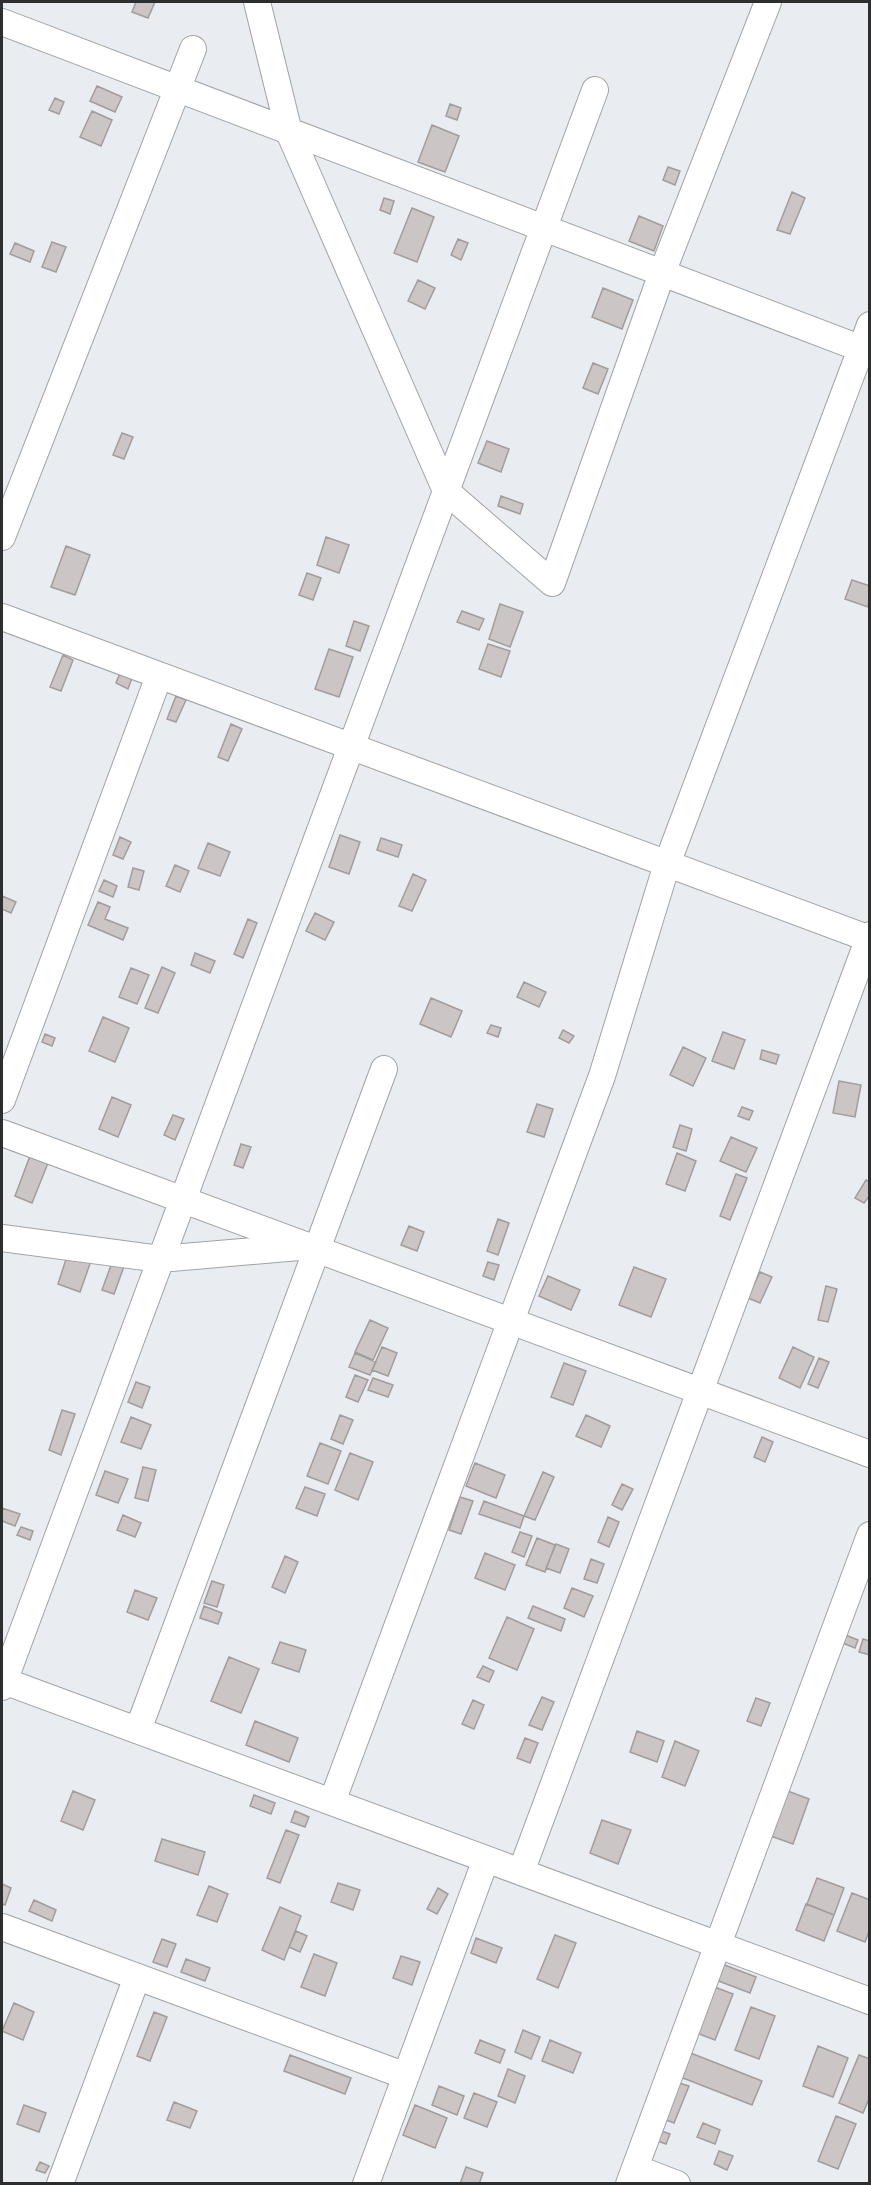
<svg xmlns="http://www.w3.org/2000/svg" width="871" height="2185" font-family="'Public Sans',sans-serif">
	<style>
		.building { fill: #cbc6c5; stroke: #a29c9c; stroke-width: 1.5 }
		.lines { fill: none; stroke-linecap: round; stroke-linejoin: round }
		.minor-casing { stroke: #9fa3a6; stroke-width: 28 }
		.minor { stroke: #fff; stroke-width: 26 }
	</style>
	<rect width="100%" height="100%" fill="#e9edf1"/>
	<!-- building -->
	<path class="building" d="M 136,2 L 155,2 L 148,18 L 132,12 Z
		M 97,86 L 122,97 L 115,112 L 90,101 Z
		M 55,98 L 64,102 L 59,114 L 49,110 Z
		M 450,104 L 461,108 L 457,120 L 446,116 Z
		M 92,111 L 112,120 L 101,146 L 80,137 Z
		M 432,125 L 459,136 L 445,172 L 418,162 Z
		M 668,167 L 680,171 L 675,185 L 663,180 Z
		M 792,192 L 805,198 L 790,234 L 777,230 Z
		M 384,198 L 394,201 L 390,214 L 380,210 Z
		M 412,208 L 434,217 L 417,262 L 394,253 Z
		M 639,216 L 663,226 L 654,251 L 629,241 Z
		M 458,239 L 468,243 L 461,260 L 451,255 Z
		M 52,242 L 66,247 L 56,272 L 42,267 Z
		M 15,243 L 34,251 L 30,262 L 10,254 Z
		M 418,280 L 435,288 L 425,309 L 408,301 Z
		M 603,288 L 633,300 L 622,329 L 592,317 Z
		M 593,363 L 608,369 L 598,394 L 583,388 Z
		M 122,433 L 133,437 L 124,459 L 113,455 Z
		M 487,441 L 509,449 L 501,472 L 478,463 Z
		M 501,496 L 523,504 L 520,514 L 498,506 Z
		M 326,537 L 349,545 L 339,573 L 317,565 Z
		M 66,546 L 90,555 L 75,595 L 51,587 Z
		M 307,573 L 321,578 L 313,600 L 299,595 Z
		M 852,580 L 870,586 L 868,607 L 845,599 Z
		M 500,604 L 523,612 L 510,647 L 489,639 Z
		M 462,611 L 484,619 L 479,630 L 457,622 Z
		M 354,621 L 369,626 L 360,651 L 346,646 Z
		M 488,644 L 510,651 L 501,677 L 479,669 Z
		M 329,649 L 353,657 L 339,697 L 315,689 Z
		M 63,655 L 73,660 L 61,691 L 50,687 Z
		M 120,673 L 132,678 L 128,689 L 116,683 Z
		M 176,696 L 186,700 L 176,722 L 167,719 Z
		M 231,724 L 242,729 L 228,761 L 218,757 Z
		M 340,835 L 360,842 L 349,874 L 329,867 Z
		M 120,837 L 131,842 L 123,859 L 113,855 Z
		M 381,838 L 402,845 L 398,857 L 377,850 Z
		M 208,843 L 230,852 L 220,876 L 198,868 Z
		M 175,865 L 189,871 L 180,892 L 166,886 Z
		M 133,868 L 144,871 L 139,890 L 128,887 Z
		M 413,874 L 426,880 L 412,911 L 399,906 Z
		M 104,880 L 117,886 L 113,897 L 99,891 Z
		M 2,896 L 16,902 L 11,913 L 2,909 Z
		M 98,902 L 110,907 L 105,919 L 128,928 L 123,940 L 88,925 Z
		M 315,913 L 334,922 L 325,940 L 306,931 Z
		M 248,919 L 257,923 L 243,958 L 234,954 Z
		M 195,953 L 215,961 L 210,973 L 191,965 Z
		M 162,967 L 175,973 L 158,1013 L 145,1008 Z
		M 131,968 L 149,975 L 137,1004 L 119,997 Z
		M 524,982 L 546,992 L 539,1007 L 517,997 Z
		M 431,998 L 462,1011 L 451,1037 L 420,1024 Z
		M 103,1017 L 129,1028 L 115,1062 L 89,1051 Z
		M 491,1025 L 501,1028 L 498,1037 L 487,1033 Z
		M 563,1030 L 574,1036 L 569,1043 L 559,1038 Z
		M 723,1032 L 745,1040 L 734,1069 L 712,1061 Z
		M 45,1034 L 55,1038 L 52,1046 L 42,1042 Z
		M 683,1047 L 706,1058 L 693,1086 L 670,1075 Z
		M 762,1050 L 779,1055 L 776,1064 L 760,1059 Z
		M 839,1081 L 861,1085 L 855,1117 L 833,1113 Z
		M 112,1097 L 131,1105 L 118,1137 L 99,1129 Z
		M 537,1104 L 553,1109 L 544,1137 L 527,1132 Z
		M 742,1107 L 753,1111 L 749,1120 L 738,1116 Z
		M 173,1115 L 184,1119 L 175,1140 L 164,1135 Z
		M 680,1125 L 692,1129 L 686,1151 L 673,1147 Z
		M 731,1137 L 757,1148 L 746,1172 L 720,1161 Z
		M 241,1144 L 251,1147 L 243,1168 L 234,1165 Z
		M 677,1153 L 696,1161 L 685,1191 L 666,1184 Z
		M 30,1156 L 48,1163 L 32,1203 L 15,1196 Z
		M 736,1174 L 747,1178 L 730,1220 L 720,1216 Z
		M 866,1180 L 870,1182 L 870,1195 L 864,1203 L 855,1198 Z
		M 498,1219 L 509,1223 L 498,1255 L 487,1251 Z
		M 409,1226 L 424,1232 L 417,1251 L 401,1245 Z
		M 68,1253 L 91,1261 L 80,1292 L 58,1284 Z
		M 114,1257 L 126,1261 L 114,1294 L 102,1290 Z
		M 488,1262 L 499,1265 L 494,1280 L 483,1276 Z
		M 634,1267 L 666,1279 L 651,1317 L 619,1305 Z
		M 760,1272 L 772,1277 L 760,1303 L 748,1298 Z
		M 548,1276 L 580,1290 L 571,1310 L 539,1296 Z
		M 826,1286 L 837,1289 L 828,1322 L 818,1320 Z
		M 370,1320 L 388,1328 L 373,1360 L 355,1352 Z
		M 382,1347 L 397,1353 L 388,1376 L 372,1370 Z
		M 793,1347 L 814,1357 L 800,1388 L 779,1378 Z
		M 355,1353 L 376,1362 L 370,1375 L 349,1367 Z
		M 819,1358 L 829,1362 L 818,1388 L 808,1384 Z
		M 564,1363 L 586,1371 L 573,1405 L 551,1397 Z
		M 355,1375 L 368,1380 L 358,1402 L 346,1397 Z
		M 373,1378 L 393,1385 L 388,1397 L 368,1390 Z
		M 136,1382 L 150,1387 L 142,1408 L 128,1402 Z
		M 62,1410 L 75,1414 L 61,1455 L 49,1450 Z
		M 340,1415 L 353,1420 L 343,1444 L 331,1439 Z
		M 586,1415 L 610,1426 L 601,1447 L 576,1436 Z
		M 131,1417 L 151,1425 L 141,1449 L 121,1442 Z
		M 762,1437 L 773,1442 L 765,1462 L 754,1457 Z
		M 320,1443 L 341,1451 L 328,1484 L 307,1476 Z
		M 350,1453 L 373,1462 L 358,1500 L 335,1490 Z
		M 475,1463 L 505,1475 L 496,1498 L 466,1486 Z
		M 143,1467 L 156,1470 L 148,1501 L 135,1498 Z
		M 105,1471 L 128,1479 L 118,1503 L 96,1495 Z
		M 543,1472 L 554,1477 L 535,1520 L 524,1516 Z
		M 622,1484 L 633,1489 L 622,1510 L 612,1505 Z
		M 305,1487 L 325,1494 L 317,1516 L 296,1508 Z
		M 460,1497 L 473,1501 L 461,1534 L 449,1530 Z
		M 484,1501 L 524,1516 L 520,1528 L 479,1514 Z
		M 2,1508 L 20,1514 L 15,1526 L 2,1521 Z
		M 123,1515 L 141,1523 L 135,1537 L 117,1530 Z
		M 608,1517 L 619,1522 L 609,1547 L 598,1542 Z
		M 21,1527 L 33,1531 L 30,1540 L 17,1535 Z
		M 520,1532 L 532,1536 L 524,1557 L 512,1552 Z
		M 537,1538 L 555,1545 L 545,1572 L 526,1565 Z
		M 556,1544 L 569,1549 L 560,1573 L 546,1568 Z
		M 485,1553 L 515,1565 L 505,1590 L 475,1578 Z
		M 285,1556 L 298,1562 L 285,1593 L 272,1587 Z
		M 591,1559 L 604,1564 L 597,1583 L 584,1579 Z
		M 212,1581 L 224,1585 L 217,1607 L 204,1603 Z
		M 572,1588 L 593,1596 L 584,1617 L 564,1608 Z
		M 135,1590 L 157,1598 L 148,1620 L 127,1612 Z
		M 204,1606 L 222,1613 L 218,1624 L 200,1618 Z
		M 533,1606 L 565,1619 L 561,1631 L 528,1618 Z
		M 507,1617 L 534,1629 L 517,1670 L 489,1658 Z
		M 843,1634 L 858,1640 L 855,1648 L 840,1642 Z
		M 863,1639 L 870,1641 L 870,1655 L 859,1652 Z
		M 280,1642 L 306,1650 L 299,1672 L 272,1663 Z
		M 229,1657 L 259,1669 L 241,1713 L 211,1701 Z
		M 483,1666 L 494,1671 L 489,1682 L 477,1677 Z
		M 542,1697 L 554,1702 L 542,1730 L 529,1725 Z
		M 756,1698 L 770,1703 L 761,1726 L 747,1721 Z
		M 473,1700 L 484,1705 L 474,1729 L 462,1724 Z
		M 255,1721 L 298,1738 L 289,1762 L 246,1745 Z
		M 637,1731 L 664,1741 L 657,1762 L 630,1752 Z
		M 525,1738 L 538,1743 L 530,1763 L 517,1758 Z
		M 675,1741 L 699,1751 L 685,1786 L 662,1777 Z
		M 785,1790 L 809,1799 L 793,1844 L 768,1835 Z
		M 73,1791 L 95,1800 L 83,1830 L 61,1821 Z
		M 254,1795 L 275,1803 L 271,1814 L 250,1806 Z
		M 295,1811 L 309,1817 L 305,1827 L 291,1822 Z
		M 602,1820 L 631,1830 L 618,1864 L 590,1853 Z
		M 286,1830 L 299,1835 L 280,1883 L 267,1878 Z
		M 162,1839 L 205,1852 L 198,1875 L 155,1861 Z
		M 817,1878 L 844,1888 L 834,1915 L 807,1904 Z
		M 338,1883 L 360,1890 L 353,1910 L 331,1902 Z
		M 2,1884 L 11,1888 L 5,1905 L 2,1904 Z
		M 209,1886 L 228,1894 L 217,1922 L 197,1915 Z
		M 438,1888 L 448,1894 L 437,1914 L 427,1909 Z
		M 852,1893 L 870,1900 L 870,1929 L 865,1942 L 837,1931 Z
		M 34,1900 L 56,1910 L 52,1921 L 29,1911 Z
		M 806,1904 L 834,1915 L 824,1941 L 796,1930 Z
		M 280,1907 L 301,1916 L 284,1960 L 262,1950 Z
		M 296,1931 L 307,1936 L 300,1952 L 289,1947 Z
		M 555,1935 L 576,1943 L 558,1988 L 537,1979 Z
		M 476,1938 L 502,1948 L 496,1963 L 471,1953 Z
		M 162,1939 L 176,1944 L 167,1967 L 153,1962 Z
		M 314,1954 L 337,1963 L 325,1996 L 301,1987 Z
		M 401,1956 L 420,1962 L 412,1985 L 393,1978 Z
		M 186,1959 L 210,1968 L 205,1981 L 181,1972 Z
		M 722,1964 L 756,1977 L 750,1993 L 716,1980 Z
		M 712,1986 L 733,1994 L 715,2040 L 694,2032 Z
		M 14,2003 L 34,2012 L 23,2040 L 2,2031 Z
		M 751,2007 L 775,2016 L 759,2059 L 735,2050 Z
		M 154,2012 L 167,2017 L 150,2061 L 137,2056 Z
		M 523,2030 L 540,2037 L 531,2059 L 515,2052 Z
		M 480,2040 L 505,2050 L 500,2063 L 475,2053 Z
		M 550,2040 L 581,2053 L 573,2073 L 542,2061 Z
		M 818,2046 L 848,2058 L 833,2097 L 803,2086 Z
		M 688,2052 L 762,2081 L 752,2105 L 678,2076 Z
		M 290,2055 L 351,2078 L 345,2094 L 284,2071 Z
		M 859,2055 L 870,2059 L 870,2096 L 863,2113 L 839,2103 Z
		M 508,2069 L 525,2076 L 515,2103 L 498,2096 Z
		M 676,2082 L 689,2086 L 674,2123 L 661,2118 Z
		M 439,2086 L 464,2096 L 457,2115 L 432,2105 Z
		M 474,2093 L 497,2102 L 487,2127 L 464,2118 Z
		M 174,2102 L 197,2111 L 190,2128 L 167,2120 Z
		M 24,2105 L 46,2113 L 39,2132 L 17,2124 Z
		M 415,2105 L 447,2118 L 435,2148 L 403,2135 Z
		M 836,2116 L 856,2124 L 838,2169 L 818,2161 Z
		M 703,2123 L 720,2130 L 715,2144 L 697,2137 Z
		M 659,2130 L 670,2134 L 666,2144 L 655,2140 Z
		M 719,2151 L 733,2156 L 727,2170 L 714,2164 Z
		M 40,2162 L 49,2166 L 45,2173 L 36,2170 Z
		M 466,2167 L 483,2173 L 479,2184 L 460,2184 Z"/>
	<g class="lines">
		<!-- minor casing -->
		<g class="minor-casing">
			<path id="minor" d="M 257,2 L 289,132 L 446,491 L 552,583 L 662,273 L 768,2
				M 2,22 L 870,352
				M 2,537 L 193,49
				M 2,617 L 870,939
				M 2,1100 L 159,676
				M 2,1133 L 870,1454
				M 2,1238 L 160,1259 L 299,1247
				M 4,1681 L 870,2001
				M 2,1687 L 595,90
				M 138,1730 L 384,1069
				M 332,1802 L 602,1076 L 667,864 L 870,325
				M 521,1872 L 870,935
				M 2,1927 L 406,2076
				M 635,2168 L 677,2184
				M 60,2184 L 137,1977
				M 366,2184 L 486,1859
				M 629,2184 L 870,1535"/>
		</g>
		<!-- minor -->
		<use href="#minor" class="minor"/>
	</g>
	<!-- border -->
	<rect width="871" height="2185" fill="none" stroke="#2c2e2f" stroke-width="6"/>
</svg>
